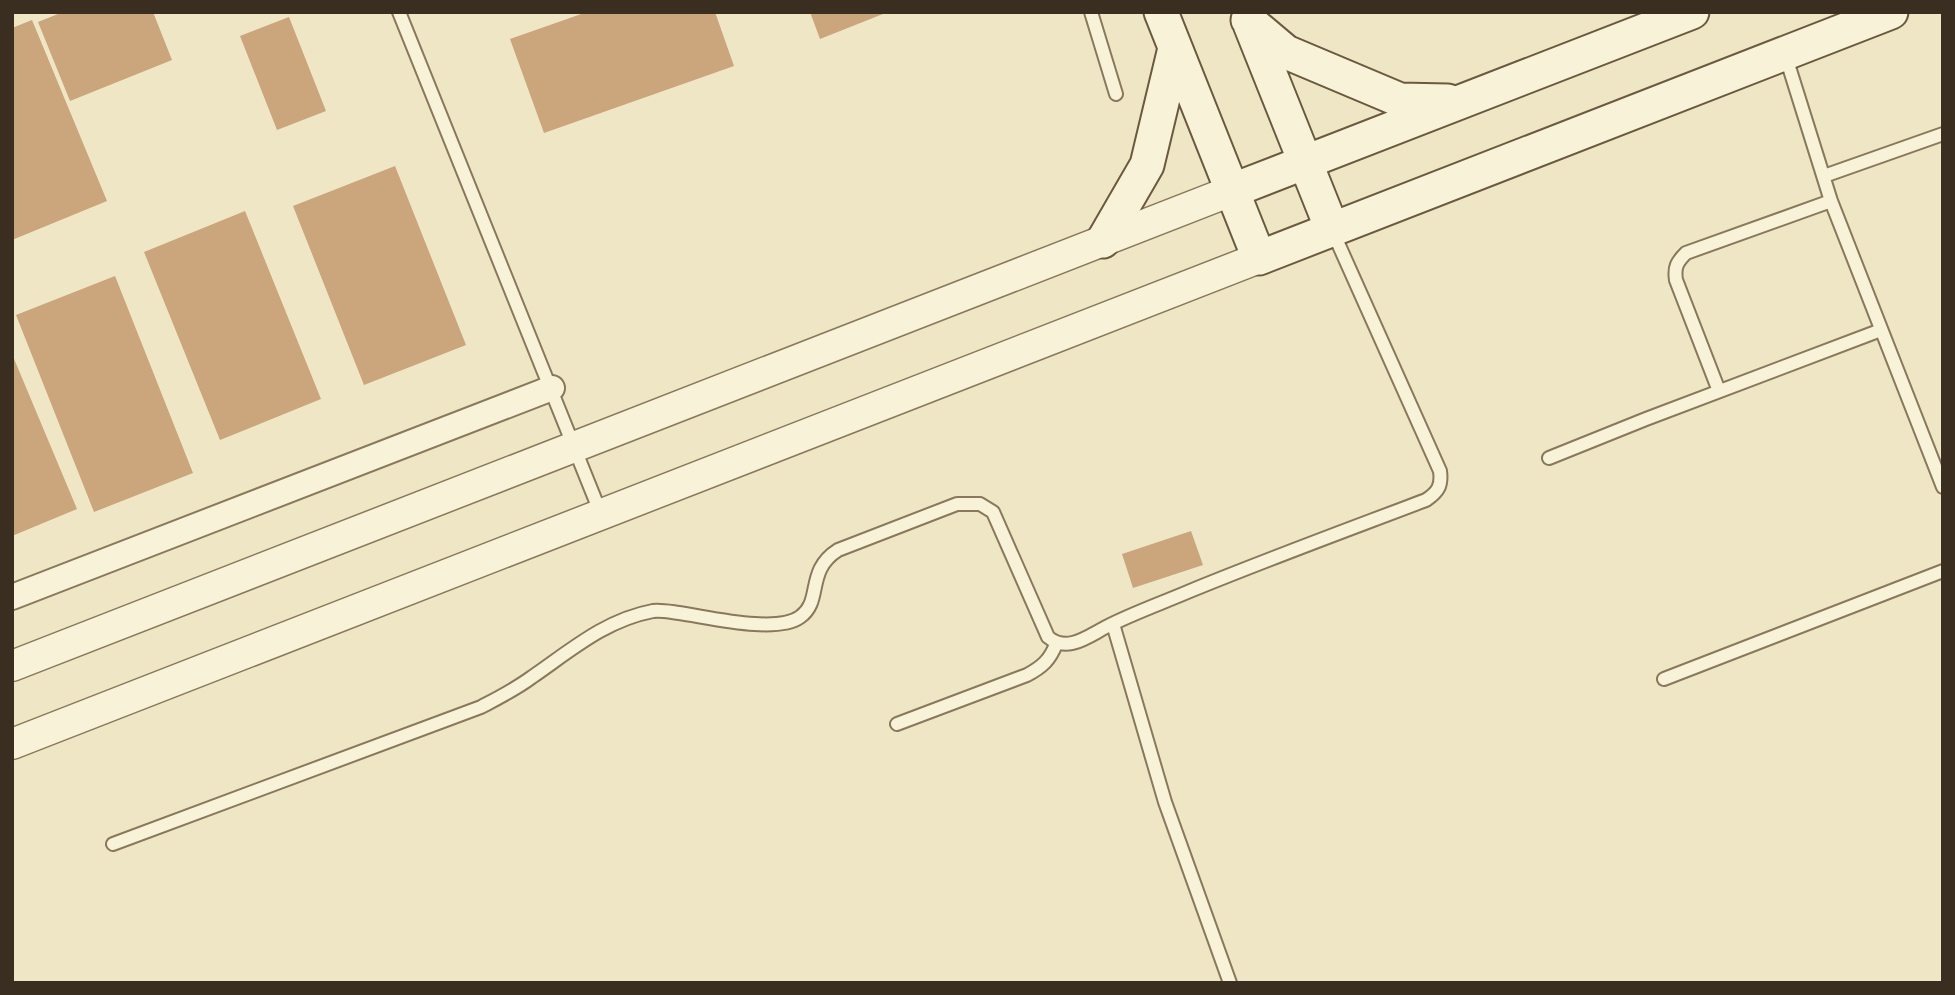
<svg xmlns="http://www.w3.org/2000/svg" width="1955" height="995" font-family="'Crimson Pro',serif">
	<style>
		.building { fill: #cba57c }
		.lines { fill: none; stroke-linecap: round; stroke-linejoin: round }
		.service-casing { stroke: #89785b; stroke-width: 16 }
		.minor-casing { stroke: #89785b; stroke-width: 28 }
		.tertiary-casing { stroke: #89785b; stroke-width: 33 }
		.secondary-casing { stroke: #6a593e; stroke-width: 37 }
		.service { stroke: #f8f2d9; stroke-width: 12 }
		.minor { stroke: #f8f2d9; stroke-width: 24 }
		.tertiary { stroke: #f8f2d9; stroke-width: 30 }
		.secondary { stroke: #f8f2d9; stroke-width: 33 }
	</style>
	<rect width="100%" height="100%" fill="#eee6c5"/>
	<!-- building -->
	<path class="building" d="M 63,12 L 153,12 L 172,60 L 70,101 L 38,22 Z
		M 587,12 L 715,12 L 734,66 L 544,133 L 510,39 Z
		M 810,12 L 888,12 L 820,39 Z
		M 289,17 L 326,111 L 277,130 L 240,36 Z
		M 32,20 L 107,201 L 12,240 L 12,28 Z
		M 395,166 L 466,345 L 364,385 L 293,206 Z
		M 245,211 L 321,399 L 220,440 L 144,252 Z
		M 115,276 L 193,473 L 94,512 L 16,315 Z
		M 12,354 L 77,509 L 12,536 Z
		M 1191,531 L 1203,565 L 1133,588 L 1122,554 Z"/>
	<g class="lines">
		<!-- service casing -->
		<g class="service-casing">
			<path id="service" d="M 399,12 L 601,514
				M 1091,12 L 1116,94
				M 1785,54 L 1831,201 L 1943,487
				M 1824,176 L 1943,134
				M 1719,391 L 1676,280 C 1674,267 1677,262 1686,253 L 1831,201
				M 1549,458 L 1646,419 L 1881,330
				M 1113,624 L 1165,802 L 1230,983
				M 1664,679 L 1943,571
				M 897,724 L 1027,675 C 1042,667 1050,660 1056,644
				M 113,844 L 481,707 C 498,698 516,689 532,677 C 570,651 605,620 653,611 C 661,610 671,612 679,613 C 708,617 776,634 800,617 C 823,601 805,571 838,550 L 957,504 L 980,504 L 993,512 L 1048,637 C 1067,653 1087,637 1106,627 C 1133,613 1162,603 1190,591 C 1268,559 1347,530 1426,500 C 1438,492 1442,486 1440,471 L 1333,232"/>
		</g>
		<!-- minor casing -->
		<g class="minor-casing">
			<path id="minor" d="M 12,597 L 552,388"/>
		</g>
		<!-- tertiary casing -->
		<g class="tertiary-casing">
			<path id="tertiary" d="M 12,666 L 1231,191
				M 12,744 L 1259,258"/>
		</g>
		<!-- secondary casing -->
		<g class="secondary-casing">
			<path id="secondary" d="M 1161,12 L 1259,258 L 1891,12
				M 1248,20 L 1286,52 L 1400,100 L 1448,101
				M 1250,24 L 1332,229
				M 1231,191 L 1692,12
				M 1103,241 L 1147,165 L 1175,48"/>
		</g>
		<!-- service -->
		<use href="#service" class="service"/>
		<!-- minor -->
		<use href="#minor" class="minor"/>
		<!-- tertiary -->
		<use href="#tertiary" class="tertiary"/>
		<!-- secondary -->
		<use href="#secondary" class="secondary"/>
	</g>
	<!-- border -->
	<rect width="1955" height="995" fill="none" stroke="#392e1f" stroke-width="28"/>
</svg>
